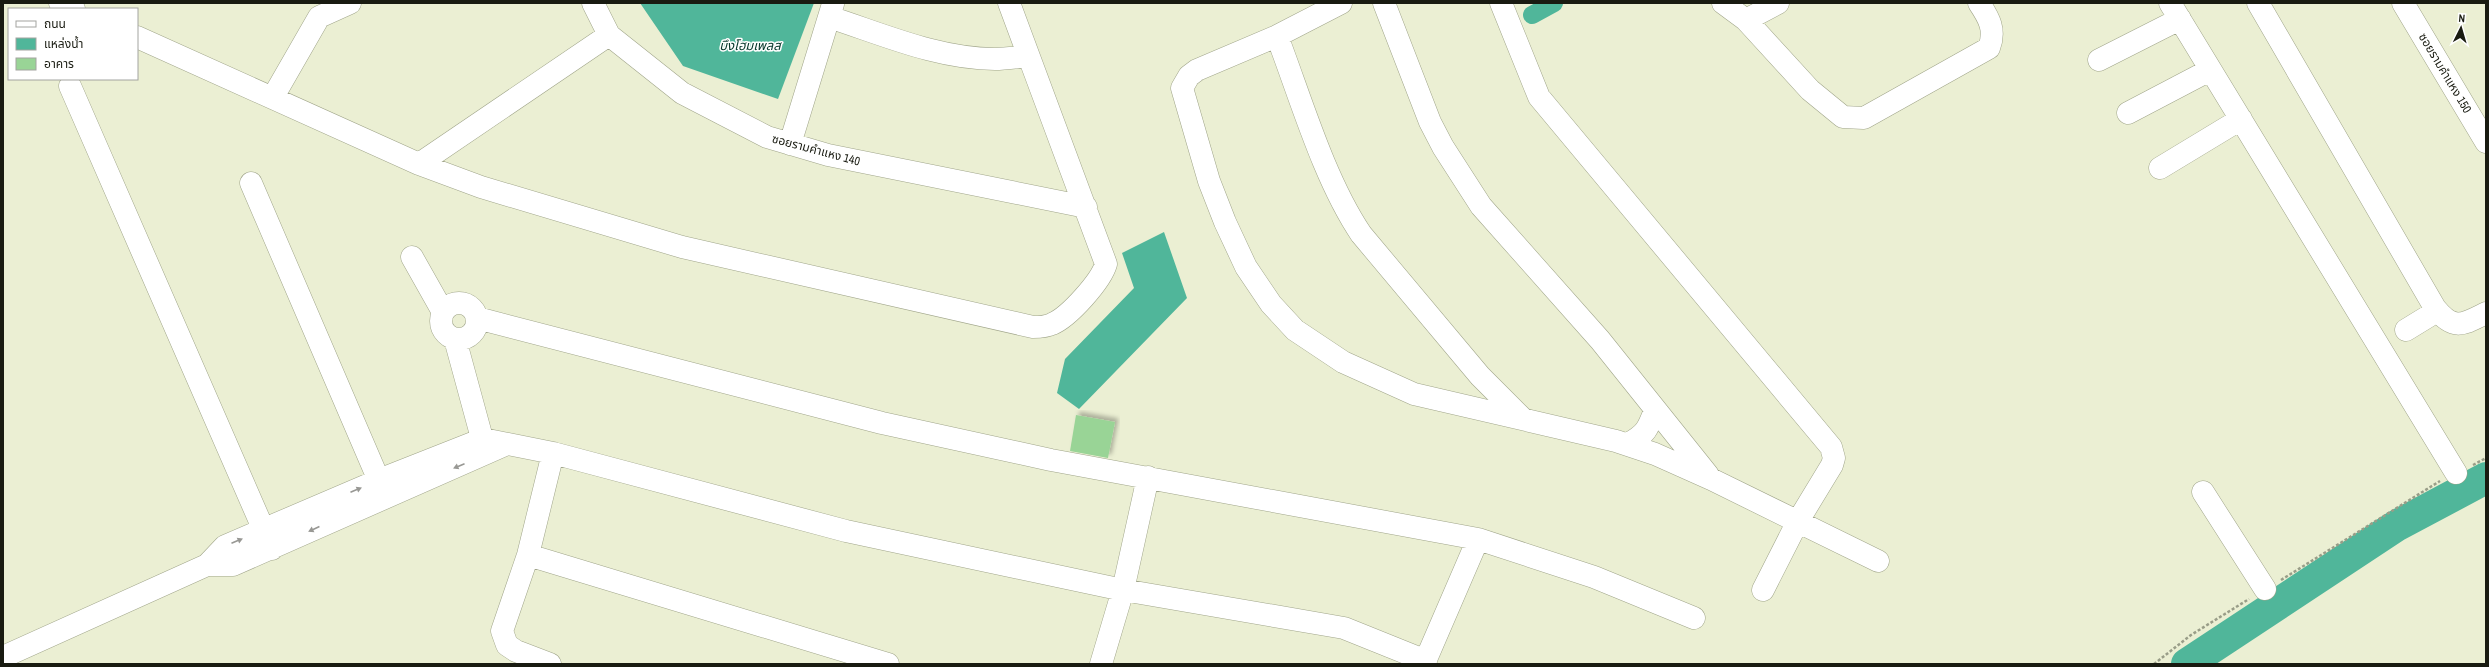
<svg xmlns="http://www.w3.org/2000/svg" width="2489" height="667" font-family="'Archivo Narrow','Noto Sans Thai',sans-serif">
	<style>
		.water { fill: #50b69a }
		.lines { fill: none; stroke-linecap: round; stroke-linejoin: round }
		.canal { stroke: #50b69a; stroke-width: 18 }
		.river { stroke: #50b69a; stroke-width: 32 }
		.building { fill: #99d496; filter: url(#shadow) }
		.minor-casing { stroke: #a0a58a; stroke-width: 23 }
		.path { stroke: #999d88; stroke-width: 2.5; stroke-dasharray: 3 2; stroke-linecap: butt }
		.minor { stroke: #fff; stroke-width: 22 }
		.oneway { fill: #989894 }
		.labels { text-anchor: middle; stroke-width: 3; stroke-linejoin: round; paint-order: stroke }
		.street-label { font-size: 12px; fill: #191b11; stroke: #fff }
		.water-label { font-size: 13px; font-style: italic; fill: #06372b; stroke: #fff }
	</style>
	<defs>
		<filter id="shadow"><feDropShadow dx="3.5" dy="-3.5" stdDeviation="2" flood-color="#0004"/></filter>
	</defs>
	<rect width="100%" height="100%" fill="#ebefd3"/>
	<!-- water -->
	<path class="water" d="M 640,3 L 814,3 L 778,99 L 683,66 Z
		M 1164,232 L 1187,298 L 1079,409 L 1057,393 L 1065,359 L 1134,288 L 1122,253 Z"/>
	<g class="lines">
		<!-- canal -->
		<path class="canal" d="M 1532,15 L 1554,3"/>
		<!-- river -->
		<path class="river" d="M 2187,664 L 2396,526 L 2486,478"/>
	</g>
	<!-- building -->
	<path class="building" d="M 1076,415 L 1115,422 L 1108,458 L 1070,451 Z"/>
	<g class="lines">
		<!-- minor casing -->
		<g class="minor-casing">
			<path id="minor" d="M 60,3 L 74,9
				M 593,3 L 609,35 L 682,93 L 767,137 L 828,155 L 1086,207
				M 1341,3 L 1277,36 L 1197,70 L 1189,76 L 1182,88 L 1209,181 L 1225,222 L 1246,267 L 1271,304 L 1295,330 L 1343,362 L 1414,394 L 1616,441 L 1655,454 L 1711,479 L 1878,561
				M 1384,3 L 1430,122 L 1443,147 L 1481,206 L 1600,340 L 1708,475
				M 1501,3 L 1539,97 L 1831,447 L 1834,458 L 1832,465 L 1798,521 L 1763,590
				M 1723,3 L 1746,20 L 1810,90 L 1843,117 L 1864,118 L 1989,48 C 1996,30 1989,18 1979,3
				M 2170,3 L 2456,473
				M 2258,3 L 2435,308 C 2454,331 2462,325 2486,313
				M 2403,3 L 2486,142
				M 829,17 C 882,34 938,59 995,59 C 1006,59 1017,57 1028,56
				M 1746,20 L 1778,3
				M 1277,36 C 1301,99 1324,179 1361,234 L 1480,376 L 1522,418
				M 137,37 L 419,164 L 481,187 L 682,247 L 1033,327 C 1039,327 1046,327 1052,324 C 1069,317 1101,281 1106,264 L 1009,3
				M 2099,60 L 2180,19
				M 70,86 L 272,549
				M 273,97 L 319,17 L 350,3
				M 2128,113 L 2210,70
				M 790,144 L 833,4
				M 419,164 L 609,35
				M 2160,168 L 2241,119
				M 251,183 L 386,497
				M 412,257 L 443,312
				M441 321a18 18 0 1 1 36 0a18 18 0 1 1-36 0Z
				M 477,318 L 882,423 L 1051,460 L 1478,539 L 1594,577 L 1694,618
				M 2406,330 L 2437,311
				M 455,339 L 486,453
				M 1628,444 C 1646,434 1648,429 1655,410
				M 2203,492 L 2265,589
				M 528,555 L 888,664
				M 207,565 L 233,565 L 507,444
				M 3,657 L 207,565 L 225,546 L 379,480 L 483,439 L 553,453 L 846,531 L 1123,590 L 1344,628 L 1426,661
				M 550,664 L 516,651 L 507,645 L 502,631 L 528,555 L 553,453
				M 1101,664 L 1123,590 L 1148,477
				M 1424,664 L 1478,539"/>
		</g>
		<!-- path -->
		<path class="path" d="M 2473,465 L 2486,458
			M 2281,580 L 2440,481
			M 2154,664 L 2191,635 L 2249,599"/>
		<!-- minor -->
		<use href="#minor" class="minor"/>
	</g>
	<!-- one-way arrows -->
	<defs><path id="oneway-solid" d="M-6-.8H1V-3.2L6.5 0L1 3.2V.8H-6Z"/></defs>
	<g class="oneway">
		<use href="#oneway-solid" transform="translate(459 466) rotate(157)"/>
		<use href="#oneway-solid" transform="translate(356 490) rotate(-23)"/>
		<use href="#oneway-solid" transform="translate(314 529) rotate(155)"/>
		<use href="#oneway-solid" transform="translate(237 541) rotate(-23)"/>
	</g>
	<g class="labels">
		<!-- street labels -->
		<g class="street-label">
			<text transform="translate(2445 73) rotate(59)" y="4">ซอยรามคำแหง 150</text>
			<text transform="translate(816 150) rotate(15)" y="4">ซอยรามคำแหง 140</text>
		</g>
		<!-- water labels -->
		<g class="water-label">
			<text x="750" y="50">บึงโฮมเพลส</text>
		</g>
	</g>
	<!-- border -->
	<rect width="2489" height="667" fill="none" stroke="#191b11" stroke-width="8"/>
	<!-- legend -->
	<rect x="8" y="8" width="130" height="72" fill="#ffffff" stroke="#a3a4a0"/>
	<rect x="16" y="21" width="20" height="6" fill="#ffffff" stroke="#a3a4a0"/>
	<text x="44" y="28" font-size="12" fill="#191b11">ถนน</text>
	<rect x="16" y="38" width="20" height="12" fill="#50b69a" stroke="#a3a4a0"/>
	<text x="44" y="48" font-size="12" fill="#191b11">แหล่งน้ำ</text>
	<rect x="16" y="58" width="20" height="12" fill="#99d496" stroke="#a3a4a0"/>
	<text x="44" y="68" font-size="12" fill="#191b11">อาคาร</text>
	<!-- north arrow -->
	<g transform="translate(2461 28) rotate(5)" stroke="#ffffff" stroke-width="3" paint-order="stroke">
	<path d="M0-3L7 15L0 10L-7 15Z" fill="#191b11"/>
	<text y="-6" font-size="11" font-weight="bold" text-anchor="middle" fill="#191b11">N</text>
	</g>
</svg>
